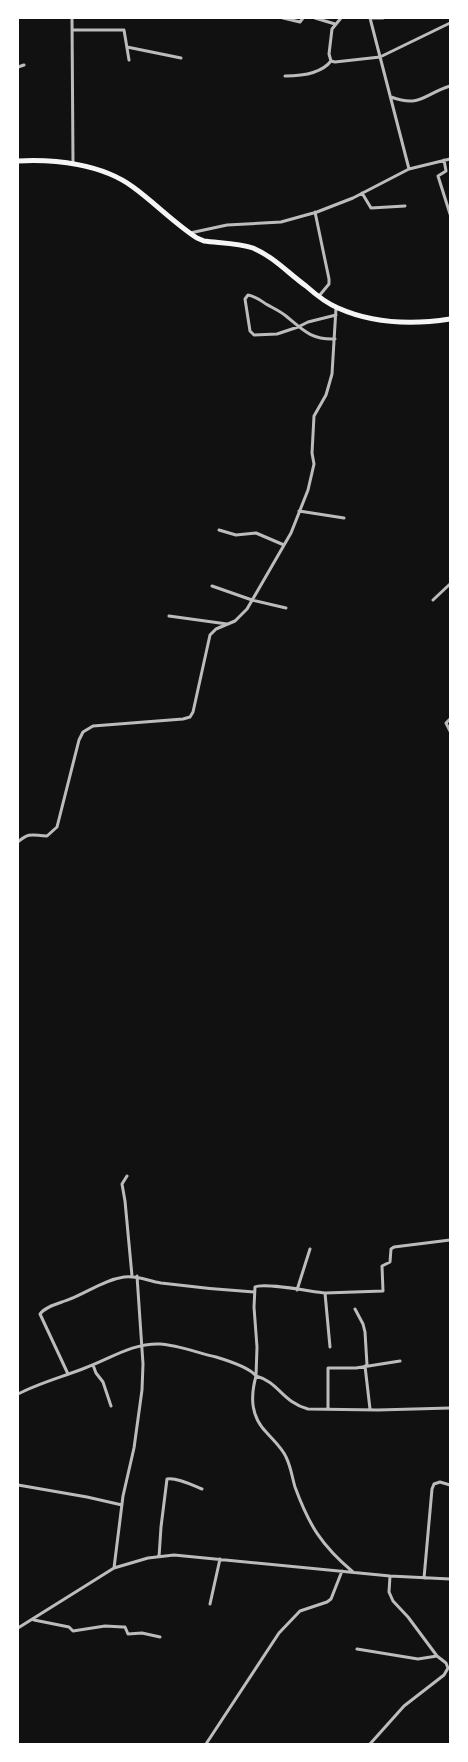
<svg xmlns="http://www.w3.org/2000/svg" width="468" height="1762" font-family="'Noto Sans',sans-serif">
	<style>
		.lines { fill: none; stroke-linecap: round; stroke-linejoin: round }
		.minor { stroke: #bcbcbc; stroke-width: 3 }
		.trunk { stroke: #f5f5f5; stroke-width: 5 }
	</style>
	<rect width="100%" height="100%" fill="#111"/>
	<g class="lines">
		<!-- minor -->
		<path class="minor" d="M 72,18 L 73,163
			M 283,18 L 300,22 L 303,18
			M 315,18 L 335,24
			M 341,18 L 332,29 L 329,54 L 331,61 L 335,62 L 380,57 L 450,23
			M 370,18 L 409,169 L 450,159
			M 371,18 L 383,18
			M 72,30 L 124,30 L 129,60
			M 127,47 L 181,58
			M 18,67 L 24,65
			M 285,76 C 302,76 321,74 331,61
			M 391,97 C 421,108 424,94 450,86
			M 444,160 L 446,171 L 438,176 L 450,214
			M 362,193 L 371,208 L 405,206
			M 315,212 L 329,279 L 329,284 L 319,296
			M 190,233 L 227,225 L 281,222 L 317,212 L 353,198 L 409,169
			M 335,339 C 311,340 303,330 286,316 C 280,311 273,308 266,304 C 260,300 255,296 248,295 L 245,299 L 250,331 L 254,335 L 277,334 L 298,327 L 308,322 L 336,315
			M 299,511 L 344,518
			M 219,530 L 236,535 L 256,533 L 284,545
			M 212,586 L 252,600 L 286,608
			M 433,600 L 450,584
			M 169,616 L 227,624
			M 450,719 L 446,723 L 450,731
			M 18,842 C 30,831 34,836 47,836 L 57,827 L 79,740 L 83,732 L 93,726 L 183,719 L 190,717 L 193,712 L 210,635 L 216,629 L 235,621 L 247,609 L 291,533 L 308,490 L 314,464 L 312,453 L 314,416 L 326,395 L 332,374 L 336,308
			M 127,1176 L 122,1184 L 125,1201 L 132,1276
			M 297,1290 L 310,1249
			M 325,1293 C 313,1292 263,1282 255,1287 L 254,1307 L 257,1347 L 256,1376 C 279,1382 282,1402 308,1409 L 378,1410 L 450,1408
			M 355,1309 L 363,1324 L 365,1332 L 367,1365
			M 330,1347 L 325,1293 L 383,1291 L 382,1266 L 390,1262 L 391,1249 L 394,1247 L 450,1240
			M 93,1365 L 96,1373 L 103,1382 L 111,1406
			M 365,1366 L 370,1409
			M 68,1374 L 40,1314 C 45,1306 61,1303 70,1299 C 88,1292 104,1280 124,1277 C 137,1275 148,1281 161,1283 C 192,1287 223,1290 254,1292
			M 18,1394 C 39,1383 62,1377 85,1368 C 110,1359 132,1343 160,1344 C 178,1345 198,1353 216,1357 C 226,1360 250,1368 256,1376 C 250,1398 251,1417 267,1433 C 274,1441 282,1448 286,1457 C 291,1467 292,1477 295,1487 C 309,1525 321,1545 353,1572
			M 328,1409 L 328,1368 L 356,1368 L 400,1361
			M 18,1485 L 87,1497 L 122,1505
			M 159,1557 L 161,1527 L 167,1479 C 176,1477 192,1485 202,1489
			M 114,1568 L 123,1496 L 134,1448 L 142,1390 L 143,1364 L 137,1276
			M 424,1578 L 432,1489 L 434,1484 L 440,1482 L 450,1485
			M 210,1604 L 220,1559
			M 34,1620 L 69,1627 L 73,1631 L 105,1626 L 123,1627 L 125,1627 L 128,1634 L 142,1633 L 160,1637
			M 18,1628 L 114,1568 L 148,1558 L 174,1555 L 390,1576 L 450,1579
			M 357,1649 L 418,1659 L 437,1656
			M 206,1744 L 279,1633 L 300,1611 L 327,1602 L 331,1599 L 342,1571
			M 370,1744 L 404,1706 L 444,1675 L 448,1668 L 446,1663 L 437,1656 L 408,1617 L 393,1601 L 389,1592 L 390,1576"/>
		<!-- trunk -->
		<path class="trunk" d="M 18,161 C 55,159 102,164 133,187 C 155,203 174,223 197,238 L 204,241 C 219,243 238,243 253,248 C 274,257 288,273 306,286 C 315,294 326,303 338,308 C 374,324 412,325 450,319"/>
	</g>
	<!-- border -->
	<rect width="468" height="1762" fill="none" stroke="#ffffff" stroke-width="38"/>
</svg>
